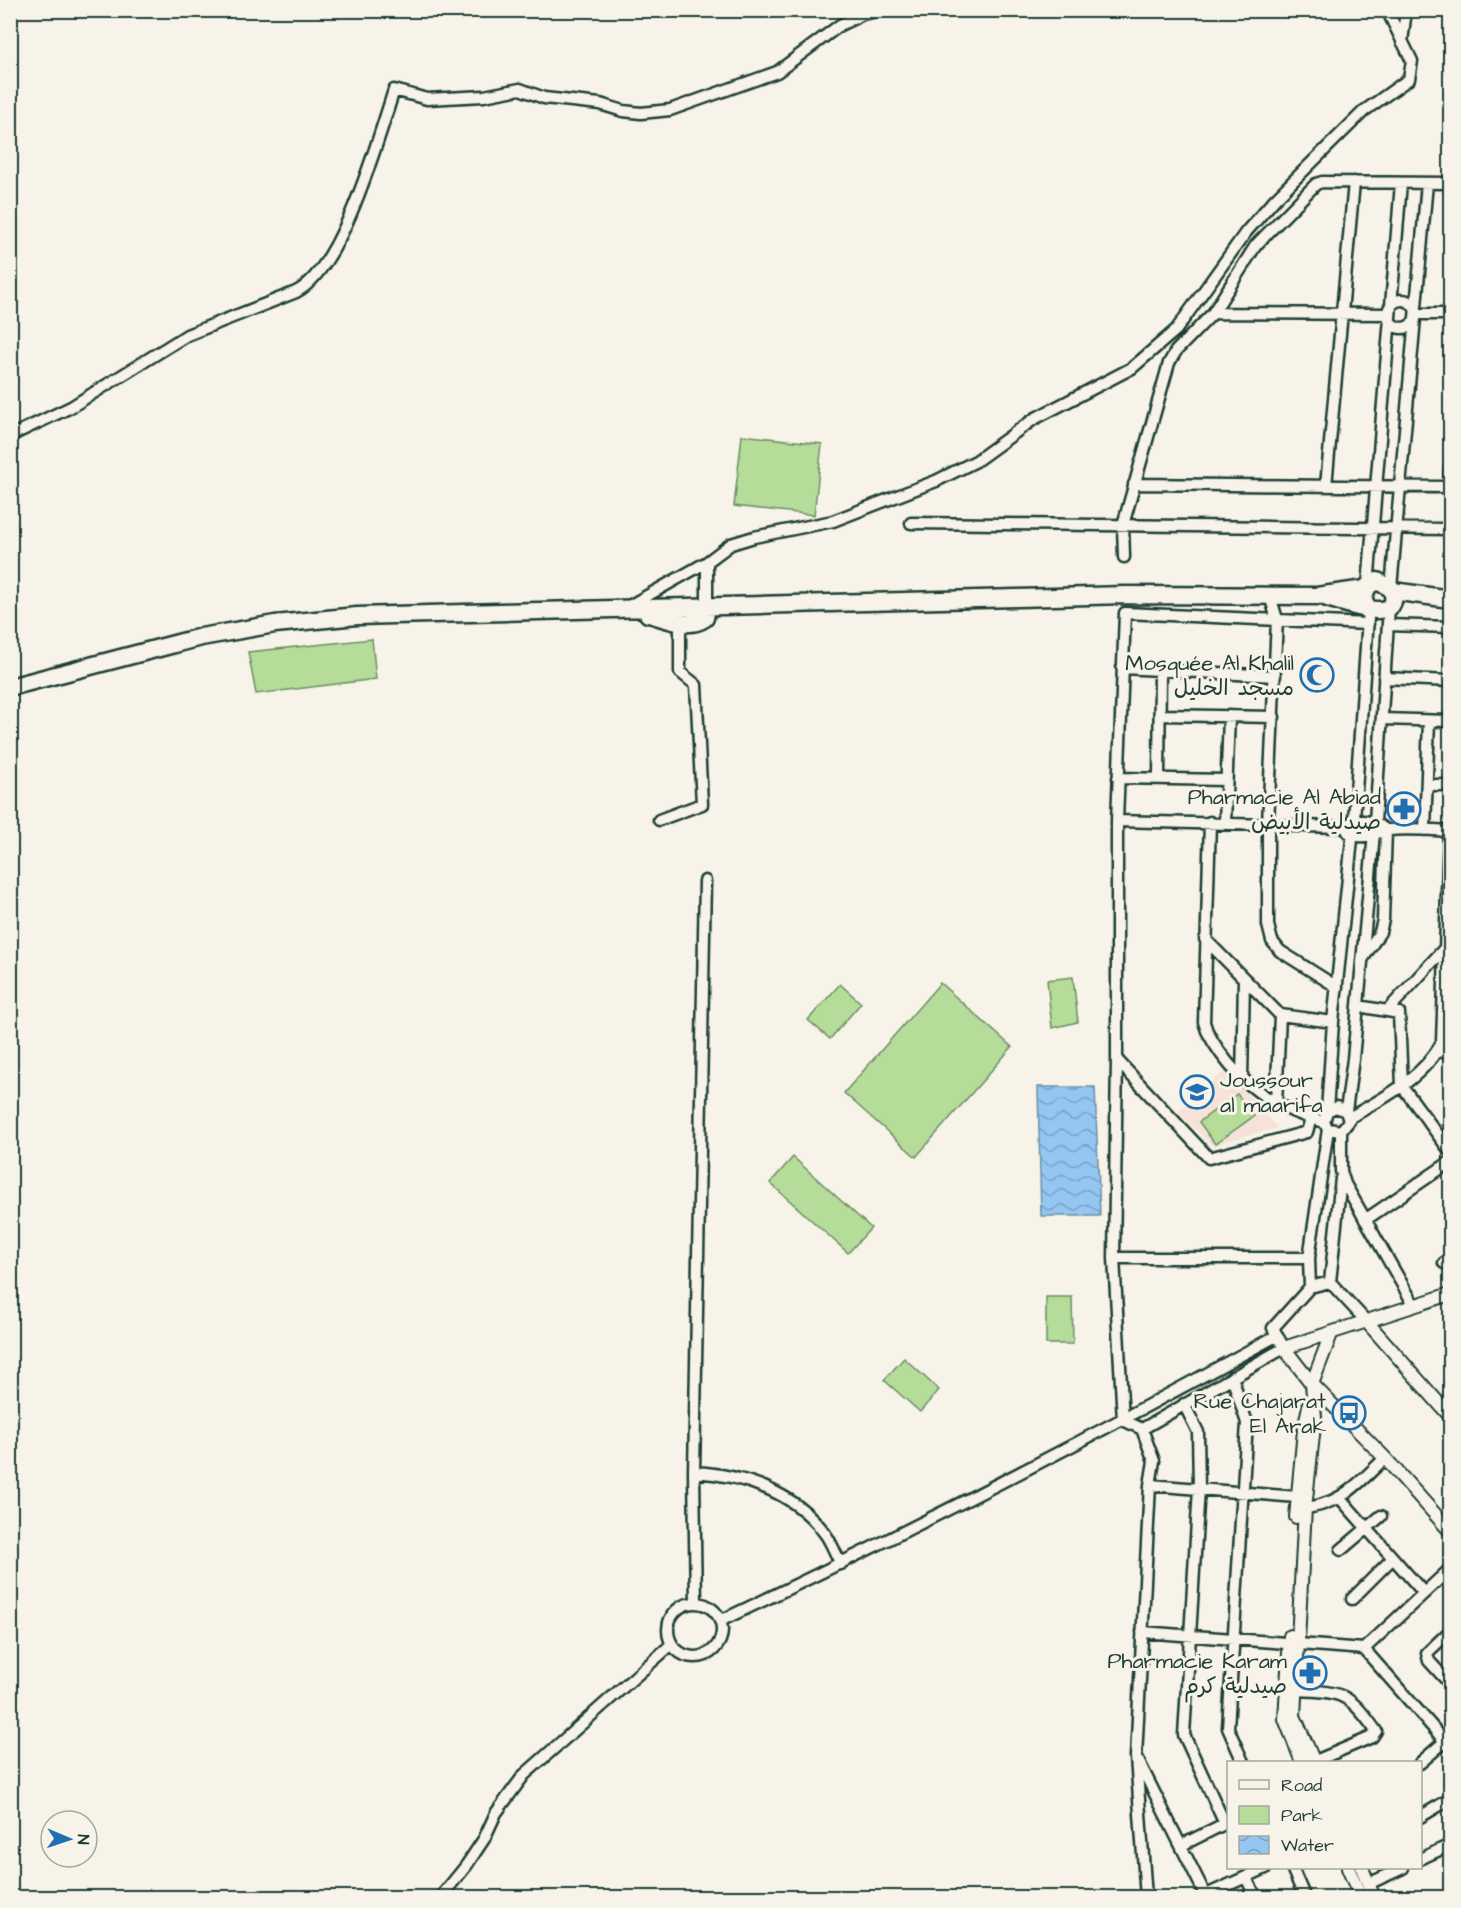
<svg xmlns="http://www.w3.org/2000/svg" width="1461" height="1908" font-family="'Architects Daughter','Playpen Sans Arabic',sans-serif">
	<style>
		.built { fill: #f6e2d6 }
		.green { fill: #b5dc98; stroke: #6a8c66; stroke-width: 1.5 }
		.water { fill: url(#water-waves); stroke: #668fa5; stroke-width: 1.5 }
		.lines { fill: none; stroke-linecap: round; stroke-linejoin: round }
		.minor-casing { stroke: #1f3d34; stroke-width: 15 }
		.tertiary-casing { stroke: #1f3d34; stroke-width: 16 }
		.primary-casing { stroke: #1f3d34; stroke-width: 21 }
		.minor { stroke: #f7f3e8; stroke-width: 10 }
		.tertiary { stroke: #f7f3e8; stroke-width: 12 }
		.primary { stroke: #f7f3e8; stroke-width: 16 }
		.labels { text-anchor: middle; stroke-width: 6; stroke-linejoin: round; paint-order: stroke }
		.poi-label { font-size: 22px; fill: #1f3d34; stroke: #f7f3e8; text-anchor: end }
	</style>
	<defs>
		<pattern id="water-waves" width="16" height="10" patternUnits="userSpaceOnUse" patternTransform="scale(1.5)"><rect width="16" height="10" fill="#95c5f1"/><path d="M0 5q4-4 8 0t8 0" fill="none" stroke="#79a1c4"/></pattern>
	</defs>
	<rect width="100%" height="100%" fill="#f7f3e8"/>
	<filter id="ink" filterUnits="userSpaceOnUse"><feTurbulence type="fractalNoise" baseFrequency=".0167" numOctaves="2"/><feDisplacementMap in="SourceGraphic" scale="12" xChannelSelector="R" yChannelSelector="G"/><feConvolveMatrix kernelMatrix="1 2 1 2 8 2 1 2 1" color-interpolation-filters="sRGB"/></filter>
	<g filter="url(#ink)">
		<!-- built -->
		<path class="built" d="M 1225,1071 L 1278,1128 L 1211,1145 L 1178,1112 Z"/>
		<!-- green -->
		<path class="green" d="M 742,435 L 822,444 L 814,515 L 734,506 Z
			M 372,639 L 376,679 L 256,694 L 248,652 Z
			M 1073,977 L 1078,1022 L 1052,1028 L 1047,980 Z
			M 940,983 L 1012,1047 L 916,1157 L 844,1093 Z
			M 840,984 L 861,1003 L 830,1039 L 808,1020 Z
			M 1237,1094 L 1254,1116 L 1215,1144 L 1199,1122 Z
			M 793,1157 L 871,1228 L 848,1253 L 770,1183 Z
			M 1046,1297 L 1072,1297 L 1073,1344 L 1046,1344 Z
			M 904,1358 L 939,1390 L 920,1412 L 884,1380 Z"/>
		<!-- water -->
		<path class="water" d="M 1038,1087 L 1095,1087 L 1100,1216 L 1041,1216 Z"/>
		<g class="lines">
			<!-- minor casing -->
			<g class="minor-casing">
				<path id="minor" d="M 920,10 L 921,10
					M 1402,42 L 1406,10
					M1388 314a14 14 0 1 1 28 0a14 14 0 1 1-28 0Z
					M 1213,313 L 1389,314
					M 1416,314 L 1450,314
					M 10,436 L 71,407 L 187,335 L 296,292 C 342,269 378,139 394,90 L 427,99 L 484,96 L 520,89 L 544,98 L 600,104 L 623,111 L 641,113 L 670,110 L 777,72 L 840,25 L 863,14 L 881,10
					M 1134,484 L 1450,487
					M 1326,486 L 1354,182
					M 1449,487 L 1450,467
					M 911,523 L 1450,529
					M 1124,557 L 1123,525 L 1169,363 L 1176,351 L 1213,313 L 1256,245 L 1316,184 L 1322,182 L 1450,183
					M 1368,586 L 1401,183
					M 1391,588 L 1427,183
					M 1270,596 L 1277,619 L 1268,824 L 1268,925 L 1272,941 L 1280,951 L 1337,987
					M 629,606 L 707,562 L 731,544 L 754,537 L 833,521 L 936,481 L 976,461 L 1034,419 L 1132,368 L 1176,330 L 1246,232 L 1275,199 L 1364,111 L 1409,79 L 1412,61 L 1387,10
					M 707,608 L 707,562
					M 1388,625 L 1450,627
					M 1122,668 L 1275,676
					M 1384,678 L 1450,681
					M 1160,715 L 1274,717
					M 1382,719 L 1450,721
					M 1118,778 L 1226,780
					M 1159,778 L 1160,671
					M 1427,785 L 1450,785
					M 659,820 L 702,804 L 696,685 L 680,672 L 680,623
					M 1117,821 L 1341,827 C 1358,818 1371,819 1386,830
					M 1210,822 L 1204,1022 L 1207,1031 C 1232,1079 1271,1108 1324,1122
					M 1225,823 L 1229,716
					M 1425,830 L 1429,721
					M 1348,832 C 1362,842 1375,832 1389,830 C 1409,828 1430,830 1450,831
					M 1205,939 L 1280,1015 L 1333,1022
					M 1364,957 L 1380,932 L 1383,920 L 1386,830
					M 1358,1006 L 1399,1013 L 1402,1086 L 1450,1151
					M 1388,1010 L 1445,948
					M 1437,1051 L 1450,1053
					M 1117,1060 L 1209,1158 L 1307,1132 L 1311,1118
					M 1242,1081 L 1244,979
					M 1276,1105 L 1280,1015
					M 1327,1111 L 1333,1022 L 1354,820 L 1368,618
					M 1346,1111 L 1336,1107 L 1327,1111 L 1324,1122 L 1328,1129 L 1341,1131 L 1349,1121 L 1346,1111 L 1353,1059 L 1375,822 L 1389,607
					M 1349,1118 C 1382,1099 1424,1078 1442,1042 L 1449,831
					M 1328,1129 L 1309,1258 L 1310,1287 L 1273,1328 L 1284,1348 L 1142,1429 L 1123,1420 L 1114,1258 L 1117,1060 L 1117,821 L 1125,613 L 1368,624
					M 1341,1131 L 1341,1171 L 1345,1184 L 1414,1305
					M 1365,1220 L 1450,1162
					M 1114,1258 L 1309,1258
					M 1444,1263 L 1450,1260
					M 1330,1282 L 1341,1178
					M 1310,1287 L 1330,1282 L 1367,1322
					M 1232,1377 L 1247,1423 L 1228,1728 L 1243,1762
					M 1184,1404 L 1198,1432 L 1199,1488 L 1184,1735 L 1225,1824
					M 1142,1429 L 1154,1461 L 1150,1485 L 1136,1757 L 1146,1898
					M 694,1472 C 743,1475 796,1492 826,1535 C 832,1544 836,1555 841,1564
					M 1150,1485 L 1297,1497
					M 1340,1498 L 1423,1592
					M 1297,1509 C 1340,1506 1356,1486 1385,1458
					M 1341,1550 L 1381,1516
					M 1352,1599 L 1392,1559
					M668 1630a27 27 0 1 1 54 0a27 27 0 1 1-54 0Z
					M 696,1603 L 694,1472 L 705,881
					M 720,1621 C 909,1532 1094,1436 1276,1336
					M 1450,1631 L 1427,1653 L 1429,1661 L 1450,1684
					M 1142,1632 L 1364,1649 L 1450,1747
					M 1364,1649 L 1450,1569
					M 1296,1690 C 1342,1692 1348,1692 1376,1731 L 1372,1737 L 1313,1762
					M 1139,1762 L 1207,1898
					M 1420,1763 L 1450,1737
					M 1420,1817 L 1450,1799
					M 1182,1845 L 1228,1822
					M 1420,1859 L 1450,1845
					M 1292,1868 L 1305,1898
					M 1246,1877 L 1256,1898
					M 1368,1884 L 1403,1868
					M 1206,1895 L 1266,1868
					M 440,1898 L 466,1866 L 484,1839 L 496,1813 L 524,1775 L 672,1644
					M 1446,1898 L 1450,1896"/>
			</g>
			<!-- tertiary casing -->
			<g class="tertiary-casing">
				<path id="tertiary" d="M 1450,1294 L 1284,1348 L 1312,1384 L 1385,1458 L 1450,1531
					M 1367,1322 L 1450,1416
					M 1296,1517 L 1304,1430 L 1310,1401
					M 1290,1636 L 1285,1719 L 1302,1762
					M 1314,1762 L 1294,1716 L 1305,1508 L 1315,1417 L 1312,1384 L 1331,1334
					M 1348,1868 L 1361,1898
					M 1362,1868 L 1374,1898"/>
			</g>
			<!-- primary casing -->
			<g class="primary-casing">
				<path id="primary" d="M 1393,591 L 1450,599
					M 1327,598 C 1343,602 1406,628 1391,588 L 1377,581 L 1368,586 L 1363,599 L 1368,608
					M 648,614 C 667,618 687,630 705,618 L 707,608
					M 10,687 L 201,637 L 275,624 L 357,616 L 1125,595 L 1317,596 L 1365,589"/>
			</g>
			<!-- minor -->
			<use href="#minor" class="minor"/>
			<!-- tertiary -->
			<use href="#tertiary" class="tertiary"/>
			<!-- primary -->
			<use href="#primary" class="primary"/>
		</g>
	</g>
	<!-- icons -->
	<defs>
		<g id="mosque-ring" transform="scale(1.725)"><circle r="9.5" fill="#f7f3e8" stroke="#1f6fb2" stroke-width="1.5"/><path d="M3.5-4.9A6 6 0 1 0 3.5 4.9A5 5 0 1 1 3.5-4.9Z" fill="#1f6fb2"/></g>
		<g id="pharmacy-ring" transform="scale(1.725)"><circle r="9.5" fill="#f7f3e8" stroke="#1f6fb2" stroke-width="1.5"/><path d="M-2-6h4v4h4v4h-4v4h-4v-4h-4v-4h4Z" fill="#1f6fb2"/></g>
		<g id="school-ring" transform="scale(1.725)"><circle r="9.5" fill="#f7f3e8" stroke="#1f6fb2" stroke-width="1.5"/><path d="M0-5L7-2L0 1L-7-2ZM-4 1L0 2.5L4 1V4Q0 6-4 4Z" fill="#1f6fb2"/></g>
		<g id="bus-ring" transform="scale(1.725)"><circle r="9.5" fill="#f7f3e8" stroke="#1f6fb2" stroke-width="1.5"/><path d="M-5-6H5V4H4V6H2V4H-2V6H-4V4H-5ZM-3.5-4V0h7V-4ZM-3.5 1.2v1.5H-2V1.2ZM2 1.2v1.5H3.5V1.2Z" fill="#1f6fb2"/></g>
	</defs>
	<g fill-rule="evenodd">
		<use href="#mosque-ring" x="1317" y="675"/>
		<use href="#pharmacy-ring" x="1404" y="809"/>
		<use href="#school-ring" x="1197" y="1092"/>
		<use href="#bus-ring" x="1349" y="1413"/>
		<use href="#pharmacy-ring" x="1310" y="1673"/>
	</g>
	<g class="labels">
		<!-- poi labels -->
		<g class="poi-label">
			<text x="1294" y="670">Mosquée Al Khalil<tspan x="1294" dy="25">مسجد الخليل</tspan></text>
			<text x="1381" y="804">Pharmacie Al Abiad<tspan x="1381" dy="25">صيدلية الأبيض</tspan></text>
			<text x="1220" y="1087" text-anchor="start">Joussour<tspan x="1220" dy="25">al maarifa</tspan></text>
			<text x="1326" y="1408">Rue Chajarat<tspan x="1326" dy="25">El Arak</tspan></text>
			<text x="1287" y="1668">Pharmacie Karam<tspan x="1287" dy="25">صيدلية كرم</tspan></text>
		</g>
	</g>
	<!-- margin -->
	<rect width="1461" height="1908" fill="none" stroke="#f7f3e8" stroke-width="36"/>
	<rect x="18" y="18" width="1425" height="1872" fill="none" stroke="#1f3d34" stroke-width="2" filter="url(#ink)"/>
	<!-- legend -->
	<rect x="1227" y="1761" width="195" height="108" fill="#f7f3e8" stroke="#a1aaa0" stroke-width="1.5"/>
	<rect x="1239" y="1780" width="30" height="9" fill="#f7f3e8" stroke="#a1aaa0" stroke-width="1.5"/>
	<text x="1281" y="1791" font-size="18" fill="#1f3d34">Road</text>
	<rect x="1239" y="1806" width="30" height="18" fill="#b5dc98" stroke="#a1aaa0" stroke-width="1.5"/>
	<text x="1281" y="1821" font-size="18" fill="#1f3d34">Park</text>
	<rect x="1239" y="1836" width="30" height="18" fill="url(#water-waves)" stroke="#a1aaa0" stroke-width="1.5"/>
	<text x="1281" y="1851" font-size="18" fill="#1f3d34">Water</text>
	<!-- north arrow -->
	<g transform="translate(69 1839) rotate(92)"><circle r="28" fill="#f7f3e8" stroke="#a1aaa0" stroke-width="1.5"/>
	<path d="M0-4.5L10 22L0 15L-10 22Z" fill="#1f6fb2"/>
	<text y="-9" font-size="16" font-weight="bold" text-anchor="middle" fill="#1f3d34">N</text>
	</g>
</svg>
